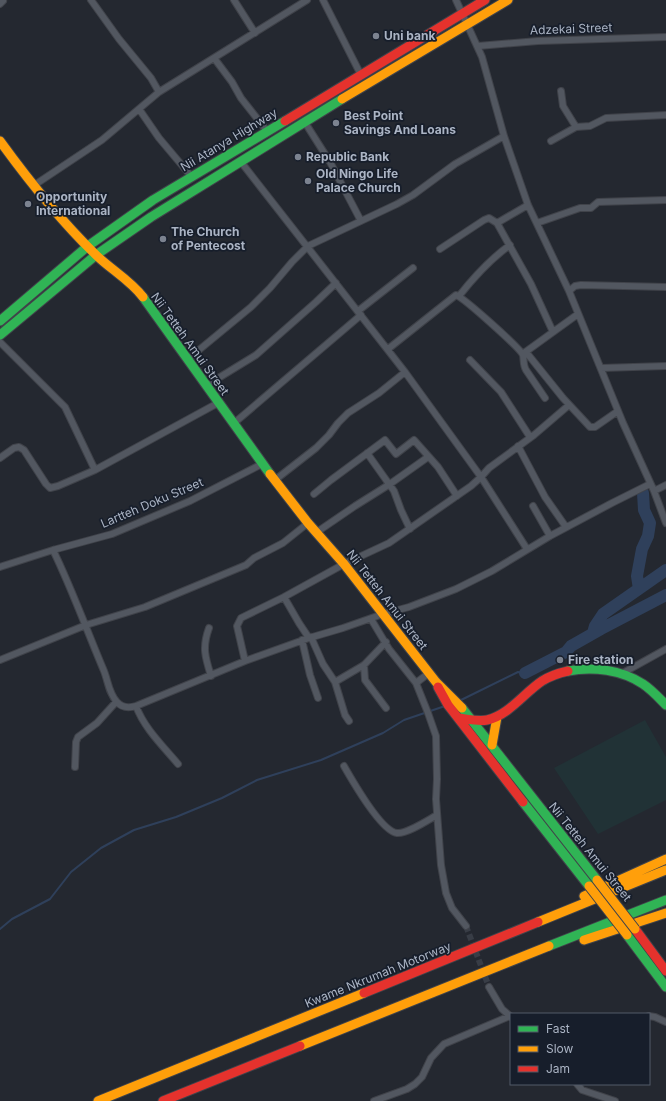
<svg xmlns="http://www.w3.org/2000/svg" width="666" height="1101" font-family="Inter,sans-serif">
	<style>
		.green { fill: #213236 }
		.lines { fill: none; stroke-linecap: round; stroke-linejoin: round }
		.stream { stroke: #2f405b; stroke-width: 2 }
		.river { stroke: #2f405b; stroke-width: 12 }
		.street-tunnel { stroke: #383d46; stroke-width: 6; stroke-dasharray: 6 3; stroke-linecap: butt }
		.street-casing { stroke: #40434a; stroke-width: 8 }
		.fast-casing { stroke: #40434a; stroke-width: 11 }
		.slow-casing { stroke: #40434a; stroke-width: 11 }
		.jam-casing { stroke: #40434a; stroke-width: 11 }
		.street { stroke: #525760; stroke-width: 6 }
		.fast { stroke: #30b455; stroke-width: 9 }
		.slow { stroke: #ff9f0a; stroke-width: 9 }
		.jam { stroke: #e5322d; stroke-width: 9 }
		.slow-bridge-casing { stroke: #40434a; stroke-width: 11; stroke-linecap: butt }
		.slow-bridge { stroke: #ff9f0a; stroke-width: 9 }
		.poi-dot { fill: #7c8390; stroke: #171e2b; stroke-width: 1.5 }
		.labels { text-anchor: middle; stroke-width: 3.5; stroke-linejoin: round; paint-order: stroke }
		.street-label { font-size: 12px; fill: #abb4c4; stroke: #171e2b }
		.poi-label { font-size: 12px; font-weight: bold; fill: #abb4c4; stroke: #171e2b; text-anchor: start }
	</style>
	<rect width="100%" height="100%" fill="#242830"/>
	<!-- green -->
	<path class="green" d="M 645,720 L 666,757 L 666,800 L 598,834 L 554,768 Z"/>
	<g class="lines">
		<!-- stream -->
		<path class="stream" d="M 459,701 L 518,672 L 525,673
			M 0,929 L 12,919 L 50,899 L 71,872 L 101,848 L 134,830 L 176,817 L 222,798 L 257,780 L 321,760 L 383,733 L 404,720 L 445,706"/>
		<!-- river -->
		<path class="river" d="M 639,589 L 637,576 L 642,549 L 648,536 L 650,523 L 644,510 L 643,493
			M 593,633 L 595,626 L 603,614 L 666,570
			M 525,673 L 566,652 L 571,646 L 601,629 L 666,595"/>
		<!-- street-tunnel -->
		<path class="street-tunnel" d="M 466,926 L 489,987"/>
		<!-- street casing -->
		<g class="street-casing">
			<path id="street" d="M 91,0 L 119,39 L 151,78 L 159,92
				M 234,0 L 255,33
				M 323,0 L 361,75
				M 456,0 L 482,57 L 504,136 L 528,205 L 569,291 L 623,423 L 654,491 L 666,523
				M 0,4 L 3,1 L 1,0
				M 478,46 L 538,41 L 666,37
				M 214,58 L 232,82 L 241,98 L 267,131
				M 561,91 L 563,106 L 576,127
				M 139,109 L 159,138 L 191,176
				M 304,121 L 330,162 L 361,221
				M 551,141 L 576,127 L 590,126 L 606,118 L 666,115
				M 241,162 L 405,372 L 481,477 L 527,549
				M 33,186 L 102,140 L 159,92 L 307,0
				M 497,223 L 528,205
				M 537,223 L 580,208 L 591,208 L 598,202 L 666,200
				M 440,249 L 484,220 L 489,218 L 497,223 L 531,284 L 553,332
				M 569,291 L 575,286 L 581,285 L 666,287
				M 459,296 C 474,277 489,260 510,245
				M 358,311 L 413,268
				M 0,342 L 65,407 L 95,470
				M 388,349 L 456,295 C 464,298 520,348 523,355 C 524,360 523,365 526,370 L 545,398
				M 526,352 L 563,398 L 590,427 L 595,427 L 618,411
				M 524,353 L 578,314
				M 188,359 L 251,307 L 270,288 L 292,262 L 308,246 L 397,204 L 413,195 L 455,164 L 504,136
				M 470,360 L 501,392 L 530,437
				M 601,368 L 666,366
				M 207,385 L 256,355 L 316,302 L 336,283
				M 233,424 L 361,315
				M 518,446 L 545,497 L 566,527
				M 367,453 L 394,491 L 401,510 L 410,529
				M 0,458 L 14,448 L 19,447 L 24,450 L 46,484 L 50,488 L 58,486 L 95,470 L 218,403
				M 275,480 L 316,448 L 329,435 L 338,423 L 348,413 L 379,393 L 405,372
				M 654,491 L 666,485
				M 314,494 L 331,480 L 385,440 L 396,454 L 414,440 L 438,467 L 457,496
				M 533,506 L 550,536
				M 317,532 L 355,506 L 390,484 L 428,457
				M 53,550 C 72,589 87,631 104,671 C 108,681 109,694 117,702 C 122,708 129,708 136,706 L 245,661 L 309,638 L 343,628 L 383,614 L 409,607 L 456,589 L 492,571 L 550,536 L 612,503 L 650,484
				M 0,567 L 53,550 L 112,534 L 190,501 L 262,464
				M 371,619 L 389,649 L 416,683
				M 209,628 C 202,647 205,657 211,676
				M 311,637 L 323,664 L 335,682 L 345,715 L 349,721
				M 309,638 L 299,623 L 284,597 L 344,564 L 389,543 L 471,486 L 481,477 L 489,468 L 534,435 L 569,405
				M 302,640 L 310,675 L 318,698
				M 0,660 L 86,625 L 145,607 L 246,565 L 254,558 L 283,543 L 308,523
				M 245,661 L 237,626 L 241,618 L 284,597
				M 364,665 L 365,680 L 386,708
				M 429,673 L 416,683 L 428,713 L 436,736 L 437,779 L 436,799 L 441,865 L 446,893 L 452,908 L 466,926
				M 621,674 L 666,649
				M 335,682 L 364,665 L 386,642
				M 136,706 C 144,728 163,746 178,764
				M 344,766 C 352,780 381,831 397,833 C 407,834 428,820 437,815
				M 75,767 L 76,742 L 78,737 L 97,723 L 116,702
				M 489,987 L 502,1009 L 511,1017
				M 649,1016 L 655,1017 L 666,1022
				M 577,1084 L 582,1090 L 615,1101
				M 374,1101 L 407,1089 L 415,1084 L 422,1077 L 431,1058 L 444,1044 L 510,1016"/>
		</g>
		<!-- fast casing -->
		<g class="fast-casing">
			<path id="fast" d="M 143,297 L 270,474
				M 0,321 L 88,246 L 153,200 L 285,121
				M 0,335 L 96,255 L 151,217 L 342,99
				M 568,671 C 593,666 622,670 643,684 C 652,690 659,698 666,705
				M 462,708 L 597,880
				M 523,802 L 589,886
				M 627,935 L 666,987
				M 549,946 L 666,900"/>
		</g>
		<!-- slow casing -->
		<g class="slow-casing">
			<path id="slow" d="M 342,99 L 508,0
				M 0,141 C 29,181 59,219 95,254 C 110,269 130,280 143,297
				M 270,474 L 308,523 L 344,564 L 436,682 L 462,708
				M 492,745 L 497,717
				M 584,896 L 666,859
				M 538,922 L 666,870
				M 584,940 L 666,913
				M 300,1046 L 549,946
				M 98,1101 L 364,993"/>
		</g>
		<!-- jam casing -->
		<g class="jam-casing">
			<path id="jam" d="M 285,121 L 485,0
				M 438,687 L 448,705 L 523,802
				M 459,718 C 468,719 478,722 487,720 C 509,715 524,693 542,681 C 550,676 559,673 568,671
				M 635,929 L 666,971
				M 364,993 L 538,922
				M 163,1101 L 300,1046"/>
		</g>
		<!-- street -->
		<use href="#street" class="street"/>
		<!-- fast -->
		<use href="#fast" class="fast"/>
		<!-- slow -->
		<use href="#slow" class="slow"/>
		<!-- jam -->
		<use href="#jam" class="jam"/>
		<!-- slow-bridge casing -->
		<g class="slow-bridge-casing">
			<path id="slow-bridge" d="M 597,880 L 635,929
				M 589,886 L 627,935"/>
		</g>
		<!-- slow-bridge -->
		<use href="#slow-bridge" class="slow-bridge"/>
	</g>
	<!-- markers -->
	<g class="poi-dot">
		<circle cx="376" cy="36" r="4"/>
		<circle cx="336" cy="123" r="4"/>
		<circle cx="298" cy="157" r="4"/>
		<circle cx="308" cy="181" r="4"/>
		<circle cx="28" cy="204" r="4"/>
		<circle cx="163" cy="239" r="4"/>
		<circle cx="560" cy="660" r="4"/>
	</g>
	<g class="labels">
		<!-- street labels -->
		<g class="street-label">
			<text transform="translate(571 29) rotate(-2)" y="4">Adzekai Street</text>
			<text transform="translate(229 140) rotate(-31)" y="4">Nii Atanya Highway</text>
			<text transform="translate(190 344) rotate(54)" y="4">Nii Tetteh Amui Street</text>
			<text transform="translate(152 503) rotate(-23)" y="4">Lartteh Doku Street</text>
			<text transform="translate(387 600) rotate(52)" y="4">Nii Tetteh Amui Street</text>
			<text transform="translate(590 852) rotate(51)" y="4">Nii Tetteh Amui Street</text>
			<text transform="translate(378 975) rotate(-22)" y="4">Kwame Nkrumah Motorway</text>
		</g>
		<!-- poi labels -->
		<g class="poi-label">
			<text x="384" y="40">Uni bank</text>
			<text x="344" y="120">Best Point<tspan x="344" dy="14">Savings And Loans</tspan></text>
			<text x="306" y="161">Republic Bank</text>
			<text x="316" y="178">Old Ningo Life<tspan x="316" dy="14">Palace Church</tspan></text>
			<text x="36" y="201">Opportunity<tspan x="36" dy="14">International</tspan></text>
			<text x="171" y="236">The Church<tspan x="171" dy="14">of Pentecost</tspan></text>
			<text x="568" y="664">Fire station</text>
		</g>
	</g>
	<!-- legend -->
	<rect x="510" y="1013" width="140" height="72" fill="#171e2b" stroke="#525a68"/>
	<rect x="518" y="1026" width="20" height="6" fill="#30b455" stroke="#525a68"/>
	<text x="546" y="1033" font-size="12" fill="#abb4c4">Fast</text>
	<rect x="518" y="1046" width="20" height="6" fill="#ff9f0a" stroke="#525a68"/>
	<text x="546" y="1053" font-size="12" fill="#abb4c4">Slow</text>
	<rect x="518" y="1066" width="20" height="6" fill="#e5322d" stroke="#525a68"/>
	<text x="546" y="1073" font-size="12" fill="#abb4c4">Jam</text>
</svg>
